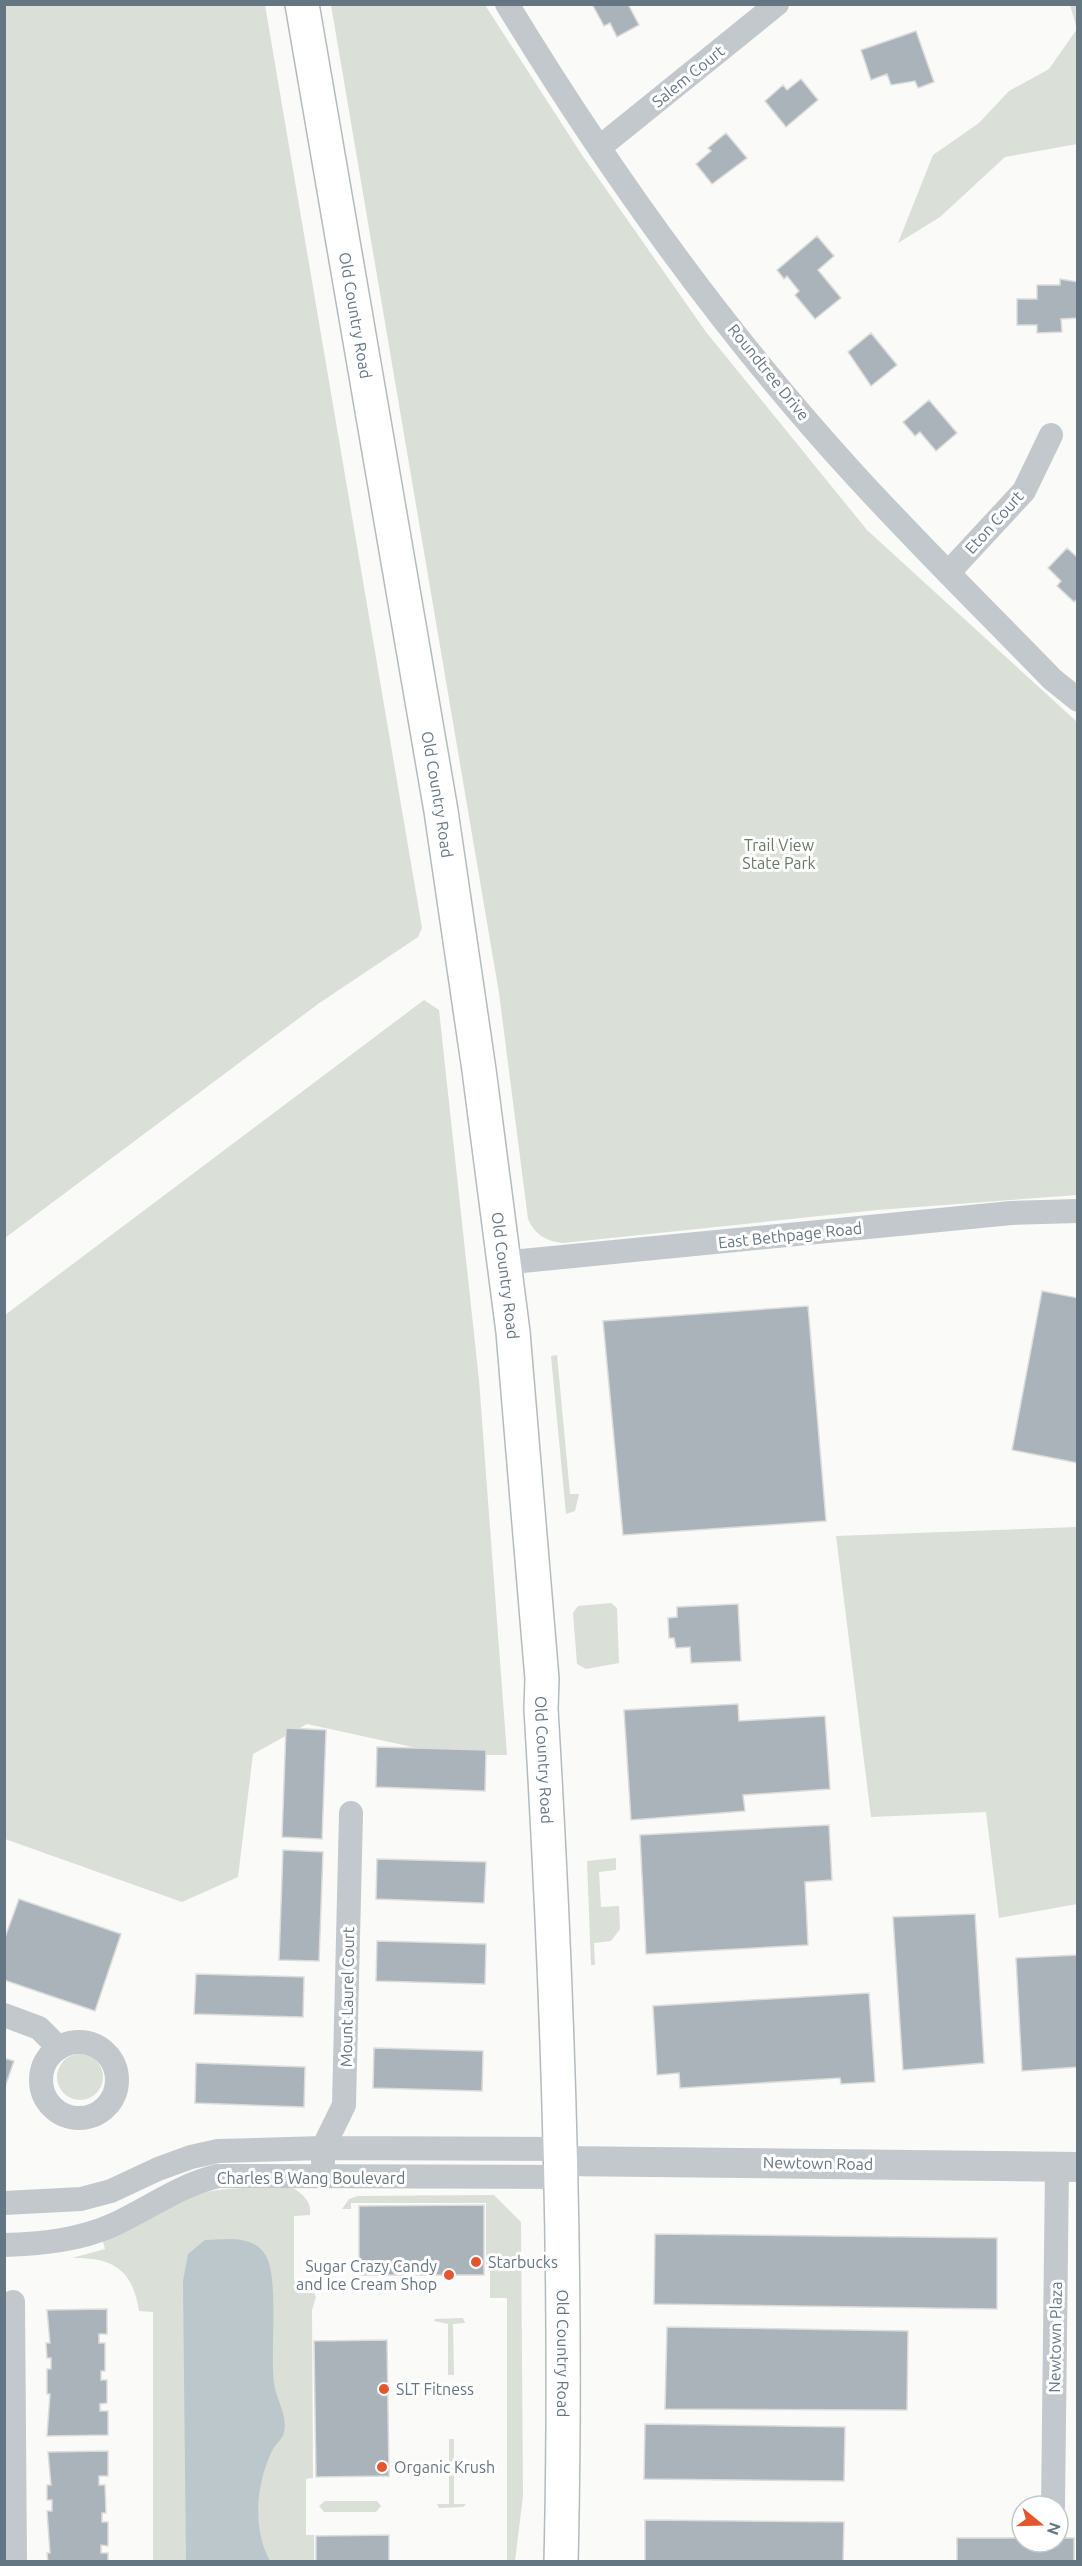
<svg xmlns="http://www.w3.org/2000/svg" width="1082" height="2566" font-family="Ubuntu,sans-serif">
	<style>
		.green { fill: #dadfd7 }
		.water { fill: #bbc7cb }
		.building { fill: #aab3b9; stroke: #dcdcda; stroke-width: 1.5 }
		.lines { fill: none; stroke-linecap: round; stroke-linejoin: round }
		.primary-casing { stroke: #b5babe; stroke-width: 36 }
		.minor { stroke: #c3c8cc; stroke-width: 24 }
		.tertiary { stroke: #c3c8cc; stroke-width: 30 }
		.primary { stroke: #fff; stroke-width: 33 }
		.poi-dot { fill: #e4572e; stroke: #fff; stroke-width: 2 }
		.labels { text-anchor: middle; stroke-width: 6; stroke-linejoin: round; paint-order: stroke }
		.street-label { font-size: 16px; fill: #657683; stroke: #fff }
		.park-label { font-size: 16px; fill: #687a64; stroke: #fff }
		.poi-label { font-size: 16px; fill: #657683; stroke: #fff; text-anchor: start }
	</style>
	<rect width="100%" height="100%" fill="#fafaf8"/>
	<!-- green -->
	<path class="green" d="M 4,5 L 265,5 L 422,928 L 418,937 L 318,1004 L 5,1238 Z
		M 331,5 L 485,5 L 582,155 L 706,332 L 867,530 L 1077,722 L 1077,1195 L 877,1210 L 563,1243 C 546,1241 535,1235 528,1219 L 499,993 Z
		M 1070,5 L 1077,5 L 1077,144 L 1005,157 L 940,217 L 898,243 L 933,155 L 979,123 L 1009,91 L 1049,69 L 1077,29 Z
		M 424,1000 L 439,1010 L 479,1380 L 507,1755 L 449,1755 L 307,1724 L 253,1754 L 238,1877 L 182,1902 L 5,1839 L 5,1315 Z
		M 557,1355 L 570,1494 L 579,1494 L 575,1511 L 566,1514 L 551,1356 Z
		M 1077,1527 L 1077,1904 L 999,1918 L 986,1812 L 871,1817 L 836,1536 Z
		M 611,1603 L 617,1608 L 619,1663 L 586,1669 L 577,1664 L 573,1613 L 578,1606 Z
		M 616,1858 L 616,1870 L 599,1872 L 601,1907 L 619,1906 L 620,1929 L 611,1941 L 594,1943 L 595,1965 L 591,1965 L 587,1861 Z
		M57 2077a23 23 0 1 1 46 0a23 23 0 1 1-46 0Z
		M 293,2188 C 303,2194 312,2202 310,2215 L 294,2216 L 294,2281 L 310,2282 L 316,2297 L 312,2310 L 313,2478 L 306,2479 L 306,2535 L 314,2535 L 314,2561 L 153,2561 L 153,2312 L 139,2311 C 133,2270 113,2257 72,2258 L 105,2249 L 103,2242 C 132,2230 157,2208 186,2198 C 220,2185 257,2188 293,2188 Z
		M 494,2195 L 521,2222 L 523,2496 L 515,2561 L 507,2561 L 507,2298 L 490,2298 L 490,2269 L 486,2269 L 486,2203 L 351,2203 L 351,2209 L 342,2209 L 349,2199 L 358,2196 Z
		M 463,2318 L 465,2323 L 453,2324 L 454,2375 L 448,2375 L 448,2324 L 434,2321 L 435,2319 Z
		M 449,2439 L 454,2439 L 454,2504 L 466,2504 L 463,2507 L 439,2508 L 437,2504 L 449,2504 Z
		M 325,2501 L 377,2501 L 381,2506 L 376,2512 L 324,2512 L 319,2506 Z"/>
	<!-- water -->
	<path class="water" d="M 231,2239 C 245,2240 258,2242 266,2256 C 279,2278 270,2354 274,2383 C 276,2400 288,2415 284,2432 C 283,2439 275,2444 272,2451 C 256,2484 252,2528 270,2561 L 186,2561 L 183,2281 L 188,2254 L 205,2240 Z"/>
	<!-- building -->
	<path class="building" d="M 592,4 L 628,4 L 639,25 L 617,37 L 610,23 L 604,26 Z
		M 916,31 L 934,82 L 918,88 L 915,81 L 891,85 L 887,74 L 871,80 L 861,50 Z
		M 801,79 L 818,100 L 786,127 L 765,101 L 783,85 L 787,90 Z
		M 726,133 L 747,158 L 712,184 L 696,164 L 711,151 L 708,148 Z
		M 817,236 L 834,256 L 818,270 L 841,298 L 815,319 L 795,295 L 799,291 L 787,276 L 784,279 L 777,270 Z
		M 1060,279 L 1078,282 L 1078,318 L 1061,319 L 1062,332 L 1037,333 L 1037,325 L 1017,325 L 1017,299 L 1037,299 L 1037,285 L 1060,285 Z
		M 871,333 L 897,365 L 871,386 L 848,352 Z
		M 929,400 L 957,433 L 936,451 L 920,432 L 915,436 L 903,422 Z
		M 1067,548 L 1078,558 L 1078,598 L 1074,602 L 1057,586 L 1061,581 L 1048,568 Z
		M 1042,1291 L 1078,1298 L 1078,1463 L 1012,1450 Z
		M 808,1306 L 826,1521 L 623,1535 L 603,1321 Z
		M 738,1604 L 741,1661 L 691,1663 L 690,1647 L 676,1648 L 674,1638 L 669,1638 L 668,1618 L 677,1617 L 677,1607 Z
		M 738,1704 L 739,1721 L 825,1716 L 830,1789 L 743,1795 L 745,1811 L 631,1820 L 624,1710 Z
		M 286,1728 L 326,1730 L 322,1839 L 282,1837 Z
		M 377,1747 L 486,1750 L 485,1791 L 376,1787 Z
		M 829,1825 L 832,1880 L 805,1882 L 808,1945 L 646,1954 L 640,1835 Z
		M 283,1850 L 323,1852 L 319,1961 L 279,1960 Z
		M 377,1859 L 486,1862 L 484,1903 L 376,1899 Z
		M 19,1899 L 121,1934 L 95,2011 L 4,1980 L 4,1940 Z
		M 975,1914 L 984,2063 L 903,2070 L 893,1917 Z
		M 377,1941 L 486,1944 L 485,1984 L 376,1981 Z
		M 1078,1955 L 1078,2067 L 1022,2071 L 1016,1958 Z
		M 196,1974 L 304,1977 L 303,2017 L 194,2014 Z
		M 869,1993 L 875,2082 L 841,2084 L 840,2078 L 680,2088 L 679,2073 L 657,2075 L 653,2006 Z
		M 374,2048 L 483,2051 L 482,2091 L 373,2088 Z
		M 4,2058 L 14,2061 L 4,2090 Z
		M 196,2063 L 305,2067 L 304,2107 L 195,2103 Z
		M 484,2205 L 484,2275 L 359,2275 L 359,2206 Z
		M 655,2234 L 997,2238 L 997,2309 L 654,2304 Z
		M 107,2309 L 107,2334 L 99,2334 L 99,2343 L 105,2343 L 105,2371 L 101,2371 L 101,2380 L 107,2380 L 107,2403 L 100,2404 L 100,2411 L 108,2411 L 108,2435 L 47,2436 L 50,2394 L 47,2394 L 47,2369 L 51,2369 L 51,2358 L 47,2358 L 46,2343 L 50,2343 L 47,2310 Z
		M 667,2327 L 908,2331 L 907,2410 L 665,2409 Z
		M 387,2340 L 389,2476 L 316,2477 L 314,2341 Z
		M 645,2424 L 845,2427 L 844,2481 L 644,2479 Z
		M 108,2451 L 108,2476 L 99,2476 L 99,2485 L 105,2485 L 106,2513 L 102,2513 L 102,2522 L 108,2522 L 108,2546 L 101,2545 L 101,2553 L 108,2553 L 108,2562 L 48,2562 L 47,2553 L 50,2553 L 47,2511 L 52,2511 L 52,2500 L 47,2500 L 47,2485 L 51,2485 L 48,2452 Z
		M 645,2520 L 844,2522 L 843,2562 L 645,2562 Z
		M 389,2535 L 389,2562 L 316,2562 L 316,2536 Z
		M 957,2538 L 1022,2538 L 1022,2542 L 1058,2542 L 1058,2538 L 1074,2538 L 1074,2560 L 1078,2562 L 957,2562 Z"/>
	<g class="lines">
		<!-- primary casing -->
		<g class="primary-casing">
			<g id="primary">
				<path id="s1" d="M 302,4 L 441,811 L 479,1070 L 513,1332 L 542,1679 L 541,1709 C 558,1992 568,2277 561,2562"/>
			</g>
		</g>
		<!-- minor -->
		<path class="minor" d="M 507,4 C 608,170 723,331 854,474 C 918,544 986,611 1052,679 L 1078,700
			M 600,147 L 777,4
			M 948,573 L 1024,491 L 1051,435
			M 502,1263 L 1011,1213 L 1078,1211
			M 4,2015 L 39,2028 L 59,2048
			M41 2080a38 38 0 1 1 76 0a38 38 0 1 1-76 0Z
			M 323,2162 L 323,2148 L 344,2105 L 351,1813
			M 4,2203 L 81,2199 L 111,2191 L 158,2169 L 191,2157 L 218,2151 L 323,2148 L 559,2149
			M 4,2245 C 42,2244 79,2240 113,2225 C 150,2208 177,2186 218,2176 L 560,2177
			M 13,2302 L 15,2562
			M 1053,2506 L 1057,2167"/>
		<!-- tertiary -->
		<path class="tertiary" d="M 559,2161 L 1078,2167"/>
		<!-- primary -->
		<use href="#primary" class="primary"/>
	</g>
	<!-- markers -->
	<g class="poi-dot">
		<circle cx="476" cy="2262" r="6"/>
		<circle cx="449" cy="2275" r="6"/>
		<circle cx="384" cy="2389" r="6"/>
		<circle cx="382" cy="2467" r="6"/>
	</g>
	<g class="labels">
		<!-- street labels -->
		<g class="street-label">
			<text transform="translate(688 76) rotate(-39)" y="6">Salem Court</text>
			<text dy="6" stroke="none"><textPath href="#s1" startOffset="316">Old Country Road</textPath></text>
			<text transform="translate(769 372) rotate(51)" y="6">Roundtree Drive</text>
			<text transform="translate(994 522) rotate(-48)" y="6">Eton Court</text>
			<text dy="6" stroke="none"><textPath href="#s1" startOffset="802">Old Country Road</textPath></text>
			<text transform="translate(790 1235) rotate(-6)" y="6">East Bethpage Road</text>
			<text dy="6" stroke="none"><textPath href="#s1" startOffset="1288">Old Country Road</textPath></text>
			<text dy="6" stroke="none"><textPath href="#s1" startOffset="1774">Old Country Road</textPath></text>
			<text transform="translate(347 1997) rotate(-89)" y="6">Mount Laurel Court</text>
			<text transform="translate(818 2163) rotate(1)" y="6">Newtown Road</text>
			<text x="311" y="2184">Charles B Wang Boulevard</text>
			<text transform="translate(1055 2337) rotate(-89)" y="6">Newtown Plaza</text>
			<text dy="6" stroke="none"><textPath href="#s1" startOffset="2368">Old Country Road</textPath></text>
		</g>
		<!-- park labels -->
		<g class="park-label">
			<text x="779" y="851">Trail View<tspan x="779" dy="18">State Park</tspan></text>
		</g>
		<!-- poi labels -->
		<g class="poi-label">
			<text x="488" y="2268">Starbucks</text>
			<text x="437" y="2272" text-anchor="end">Sugar Crazy Candy<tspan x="437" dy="18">and Ice Cream Shop</tspan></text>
			<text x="396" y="2395">SLT Fitness</text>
			<text x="394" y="2473">Organic Krush</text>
		</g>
	</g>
	<!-- border -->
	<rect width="1082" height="2566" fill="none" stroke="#657683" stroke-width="12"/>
	<!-- north arrow -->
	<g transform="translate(1040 2524) rotate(109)"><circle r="28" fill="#ffffff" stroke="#c1c8cd" stroke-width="1.5"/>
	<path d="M0-4.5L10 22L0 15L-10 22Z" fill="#e4572e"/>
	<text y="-9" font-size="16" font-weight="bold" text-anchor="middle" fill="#657683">N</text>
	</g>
</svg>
